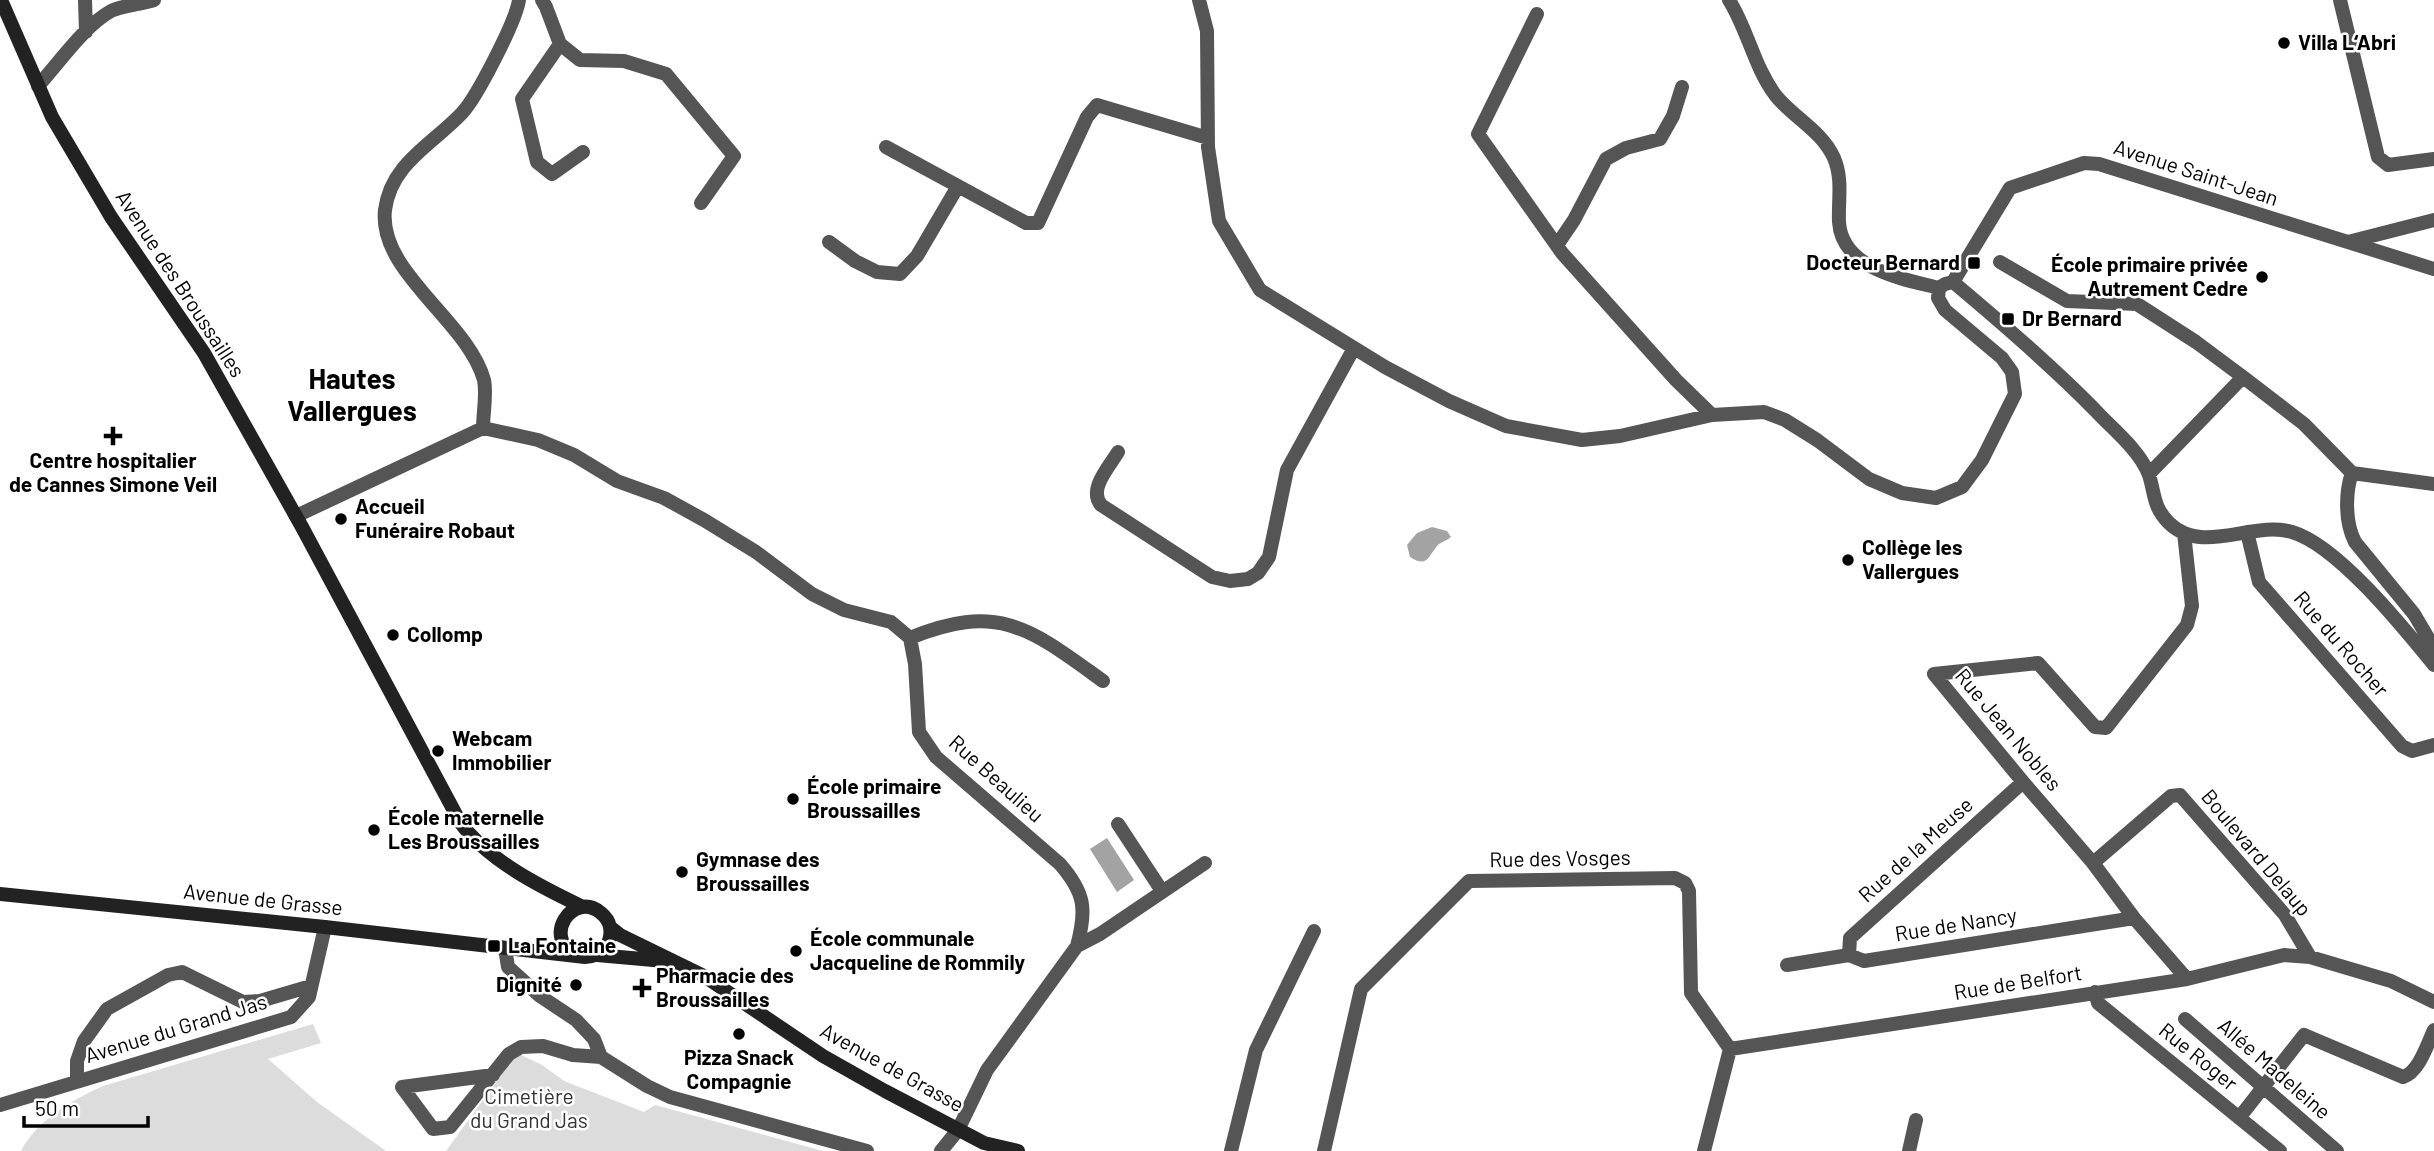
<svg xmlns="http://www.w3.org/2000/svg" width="2434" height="1151" font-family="Barlow,sans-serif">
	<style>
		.green { fill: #dcdcdc }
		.water { fill: #a3a3a3 }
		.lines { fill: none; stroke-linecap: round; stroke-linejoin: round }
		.street { stroke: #555; stroke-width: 14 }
		.secondary { stroke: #222; stroke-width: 14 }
		.poi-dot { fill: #000; stroke: #fff; stroke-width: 2.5 }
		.labels { text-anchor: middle; stroke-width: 5; stroke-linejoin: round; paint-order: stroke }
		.poi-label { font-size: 21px; font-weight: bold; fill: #000; stroke: #fff; text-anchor: start }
		.street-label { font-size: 21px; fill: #000; stroke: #fff }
		.park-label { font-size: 21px; fill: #333; stroke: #fff }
		.district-label { font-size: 28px; font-weight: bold; fill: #000; stroke: #fff }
	</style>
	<rect width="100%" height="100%" fill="#fff"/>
	<!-- green -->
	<path class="green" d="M 313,1024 L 321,1043 L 268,1059 L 317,1102 L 386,1151 L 21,1151 C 37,1120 72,1100 103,1086 Z
		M 517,1053 L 542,1065 L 564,1081 L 644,1112 L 655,1105 L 823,1151 L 446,1151 Z"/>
	<!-- water -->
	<path class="water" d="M 1432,527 L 1447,531 L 1451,537 C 1447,541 1440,542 1437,546 C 1428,557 1427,568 1410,557 L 1407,545 L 1417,533 Z
		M 1107,838 L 1134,880 L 1117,892 L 1090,849 Z"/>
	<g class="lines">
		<!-- street -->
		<path class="street" d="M 85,0 L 86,32
			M 542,0 L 546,7 L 560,44 L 580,60 L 624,61 L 666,74 L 734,156 L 701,203
			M 1199,0 L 1207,31 L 1208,147 L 1219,221 L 1260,290 L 1385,367 L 1449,401 L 1506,426 L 1582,440 L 1620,436 L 1712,415 L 1764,412 L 1785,420 L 1817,440 L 1869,479 L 1902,493 L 1936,498 L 1962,487 L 1982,460 L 2015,394 L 2012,372 L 2002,358 L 1945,310 L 1938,298 L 1939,288 L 1945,284 L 1953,282
			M 1729,0 C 1748,30 1754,67 1776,96 C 1794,118 1822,131 1834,158 C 1843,179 1838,200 1839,222 C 1842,269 1903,279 1939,288
			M 2340,0 L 2378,157 L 2388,165 L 2434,159
			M 1537,14 L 1478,134 L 1562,253 L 1676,380 L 1712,415
			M 560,44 L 522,99 L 537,162 L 552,174 L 583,152
			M 38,86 C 59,63 84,26 111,11 C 120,6 142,4 154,0
			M 886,147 L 1026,223 L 1038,223 L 1087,117 L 1097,105 L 1208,138
			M 829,242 L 855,261 L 877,272 L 900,274 L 917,256 L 958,186
			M 2348,242 L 2434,220
			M 1557,245 L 1574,220 L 1606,159 L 1626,148 L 1660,139 L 1673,116 L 1682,87
			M 2000,262 L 2067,301 L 2137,304 L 2196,342 L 2243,377
			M 1953,282 C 2002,323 2051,365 2095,410 C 2107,423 2121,435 2132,448 C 2138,455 2146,467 2149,475 C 2155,494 2153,507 2169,523 C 2203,556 2253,520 2292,532 C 2337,545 2403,627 2434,665
			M 1953,282 L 2010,188 L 2084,163 L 2099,164 L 2434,269
			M 483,428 L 538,440 L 574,455 L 617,481 L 664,498 L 704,520 L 756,552 L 812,594 L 844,610 L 891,622 L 910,638 L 915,664 L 919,732 L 936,757 L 1060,864 C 1085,893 1087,909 1077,946 L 987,1070 L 958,1130 L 941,1151
			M 483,428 C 483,413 487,394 484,380 C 468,321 378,272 385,210 C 391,163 433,144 462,113 C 477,97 516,21 519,0
			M 1118,452 C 1109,467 1088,489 1101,505 L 1212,577 L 1230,581 L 1248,579 L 1258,573 L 1269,557 L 1287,470 L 1354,348
			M 2352,473 C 2345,493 2345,523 2355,542 L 2414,614 L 2434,648
			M 2149,474 L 2243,377 L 2304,424 L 2352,473 L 2434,484
			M 296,516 L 483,428
			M 2247,532 L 2259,582 L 2402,746 L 2412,751 L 2434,745
			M 2184,533 L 2192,606 L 2187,625 L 2106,728 L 2095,727 L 2038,663 L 1934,674 L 2023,782 L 2093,863 L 2134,918 L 2187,979
			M 910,638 C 999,601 1032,630 1103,681
			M 1118,824 L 1162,891
			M 2093,863 L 2171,796 L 2180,795 L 2285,915 L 2310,957
			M 1077,946 L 1100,934 L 1205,863
			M 505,948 L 508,967 L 540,996 L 576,1020 L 594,1039 L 601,1057
			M 1849,955 L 1850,938 L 2023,782
			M 1787,965 L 1849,955 L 1864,961 L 2134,918
			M 2095,992 L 2098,1003 L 2280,1151
			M 2185,1019 L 2337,1151
			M 1730,1049 L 2187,979 L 2284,955 L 2310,957 L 2391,981 L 2434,1002
			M 493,1075 L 402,1087 L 433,1129 L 450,1127 L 509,1054 L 521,1047 L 543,1046 L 573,1055 L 601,1057 L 647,1086 L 670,1097 L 867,1151
			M 77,1081 L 77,1061 L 84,1041 L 107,1009 L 168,975 L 182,972 L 243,1002 L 260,1001 L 311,986
			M 0,1105 L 291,1017 L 309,997 L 325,927
			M 2239,1118 L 2304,1035 L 2403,1077 C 2419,1072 2427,1045 2434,1030
			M 1231,1151 L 1256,1050 L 1314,931
			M 1324,1151 L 1361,989 L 1469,881 L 1675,878 L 1685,883 L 1689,891 L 1691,993 L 1730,1049 L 1704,1151
			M 1909,1151 L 1916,1120"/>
		<!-- secondary -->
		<path class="secondary" d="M 1,0 L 52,117 L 111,217 L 204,353 L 302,527 L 460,822 C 487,860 541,887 583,907
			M 0,894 L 325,927 L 585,957 C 601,956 613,944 610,927 C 609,922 606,917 601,913 C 573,889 539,940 579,956
			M 610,927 L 620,935 L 704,976 L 823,1056 L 885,1091 L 984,1143 L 1018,1151
			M 597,955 L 665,961"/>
	</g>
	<!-- markers -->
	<g class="poi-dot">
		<circle cx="2284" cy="43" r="7"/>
		<rect x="1967" y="256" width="14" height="14" rx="3.5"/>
		<circle cx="2262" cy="277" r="7"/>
		<rect x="2001" y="312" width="14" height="14" rx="3.5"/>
		<path d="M109.5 425.5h7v7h7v7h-7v7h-7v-7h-7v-7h7z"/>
		<circle cx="341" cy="519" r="7"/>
		<circle cx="1848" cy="560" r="7"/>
		<circle cx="393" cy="635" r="7"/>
		<circle cx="438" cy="751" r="7"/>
		<circle cx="793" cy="799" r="7"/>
		<circle cx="374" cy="830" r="7"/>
		<circle cx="682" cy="872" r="7"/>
		<rect x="487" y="939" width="14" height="14" rx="3.5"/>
		<circle cx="796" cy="951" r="7"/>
		<circle cx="576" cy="985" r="7"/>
		<path d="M638.5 977.5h7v7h7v7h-7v7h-7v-7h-7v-7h7z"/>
		<circle cx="739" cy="1034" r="7"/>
	</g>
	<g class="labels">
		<!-- poi labels -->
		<g class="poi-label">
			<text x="2298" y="50">Villa L‘Abri</text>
			<text x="1960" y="270" text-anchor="end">Docteur Bernard</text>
			<text x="2248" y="272" text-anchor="end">École primaire privée<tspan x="2248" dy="24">Autrement Cedre</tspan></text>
			<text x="2022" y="326">Dr Bernard</text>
			<text x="113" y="468" text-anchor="middle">Centre hospitalier<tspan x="113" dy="24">de Cannes Simone Veil</tspan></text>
			<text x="355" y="514">Accueil<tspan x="355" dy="24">Funéraire Robaut</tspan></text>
			<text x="1862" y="555">Collège les<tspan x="1862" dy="24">Vallergues</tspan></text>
			<text x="407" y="642">Collomp</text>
			<text x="452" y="746">Webcam<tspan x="452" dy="24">Immobilier</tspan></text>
			<text x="807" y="794">École primaire<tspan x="807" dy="24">Broussailles</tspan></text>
			<text x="388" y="825">École maternelle<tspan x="388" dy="24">Les Broussailles</tspan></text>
			<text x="696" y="867">Gymnase des<tspan x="696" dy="24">Broussailles</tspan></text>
			<text x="810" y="946">École communale<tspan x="810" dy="24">Jacqueline de Rommily</tspan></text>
			<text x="508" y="953">La Fontaine</text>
			<text x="656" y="983">Pharmacie des<tspan x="656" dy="24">Broussailles</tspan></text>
			<text x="562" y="992" text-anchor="end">Dignité</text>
			<text x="739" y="1065" text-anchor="middle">Pizza Snack<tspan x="739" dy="24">Compagnie</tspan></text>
		</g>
		<!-- street labels -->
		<g class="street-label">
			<text transform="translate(2196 173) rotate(18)" y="7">Avenue Saint-Jean</text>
			<text transform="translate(180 284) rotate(57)" y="7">Avenue des Broussailles</text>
			<text transform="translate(2341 644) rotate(49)" y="7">Rue du Rocher</text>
			<text transform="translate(2008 730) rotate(50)" y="7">Rue Jean Nobles</text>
			<text transform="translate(996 779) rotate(42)" y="7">Rue Beaulieu</text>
			<text transform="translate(1916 850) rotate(-42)" y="7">Rue de la Meuse</text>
			<text transform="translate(2256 853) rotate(50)" y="7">Boulevard Delaup</text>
			<text transform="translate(1560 859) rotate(-1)" y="7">Rue des Vosges</text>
			<text transform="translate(263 900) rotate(6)" y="7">Avenue de Grasse</text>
			<text transform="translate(1956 925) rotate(-9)" y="7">Rue de Nancy</text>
			<text transform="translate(2018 983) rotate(-9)" y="7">Rue de Belfort</text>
			<text transform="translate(176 1029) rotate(-17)" y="7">Avenue du Grand Jas</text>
			<text transform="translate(2198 1057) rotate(39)" y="7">Rue Roger</text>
			<text transform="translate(892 1068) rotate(29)" y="7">Avenue de Grasse</text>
			<text transform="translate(2274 1069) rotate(41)" y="7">Allée Madeleine</text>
		</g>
		<!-- park labels -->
		<g class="park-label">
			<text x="529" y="1104">Cimetière<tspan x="529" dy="24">du Grand Jas</tspan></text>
		</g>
		<!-- district labels -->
		<g class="district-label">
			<text x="352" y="389">Hautes<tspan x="352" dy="32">Vallergues</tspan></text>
		</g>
	</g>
	<!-- scale -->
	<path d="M24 1116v10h124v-10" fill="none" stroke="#000000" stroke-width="3.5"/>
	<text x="35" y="1116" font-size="21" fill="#000000" stroke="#ffffff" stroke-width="5" paint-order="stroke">50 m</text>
</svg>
